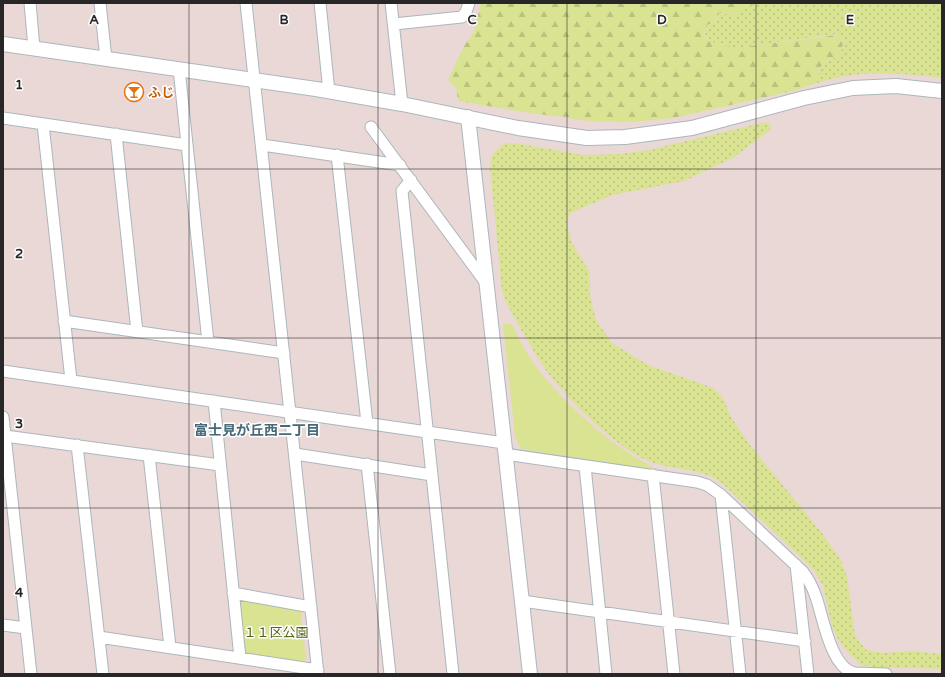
<svg xmlns="http://www.w3.org/2000/svg" width="945" height="677" font-family="'Varela Round','Noto Sans JP',sans-serif">
	<style>
		.grass { fill: url(#grass-dots) }
		.forest { fill: url(#forest-firs) }
		.park { fill: #d9e391 }
		.lines { fill: none; stroke-linecap: round; stroke-linejoin: round }
		.minor-casing { stroke: #abb7bc; stroke-width: 13 }
		.tertiary-casing { stroke: #abb7bc; stroke-width: 16 }
		.minor { stroke: #fff; stroke-width: 11 }
		.tertiary { stroke: #fff; stroke-width: 14 }
		.grid { fill: none; stroke: #272727; stroke-width: 1; stroke-opacity: 0.55 }
		.labels { text-anchor: middle; stroke-width: 3; stroke-linejoin: round; paint-order: stroke }
		.food-label { font-size: 13px; font-weight: bold; fill: #c56008; stroke: #fff; text-anchor: start }
		.park-label { font-size: 13px; fill: #506317; stroke: #fff }
		.neighbourhood-label { font-size: 14px; font-weight: bold; fill: #476a78; stroke: #fff }
		.grid-label { font-size: 13px; text-anchor: middle; font-weight: bold; fill: #272727; stroke: #fff; stroke-width: 3; stroke-linejoin: round; paint-order: stroke }
	</style>
	<defs>
		<pattern id="grass-dots" width="8" height="8" patternUnits="userSpaceOnUse"><rect width="8" height="8" fill="#d9e391"/><path d="M2 2h.1M6 6h.1" fill="none" stroke="#bac37d" stroke-width="1.8" stroke-linecap="round"/></pattern>
		<pattern id="forest-firs" width="22" height="20" patternUnits="userSpaceOnUse"><rect width="22" height="20" fill="#d9e391"/><path d="M5 1l3.5 6h-7zM16 11l3.5 6h-7z" fill="#bac37d"/></pattern>
	</defs>
	<rect width="100%" height="100%" fill="#ead8d7"/>
	<!-- grass -->
	<path class="grass" d="M 754,3 L 942,3 L 942,78 C 909,74 874,70 841,77 C 833,78 825,81 817,83 L 819,69 C 822,66 825,62 829,61 C 839,55 842,55 843,42 L 836,34 L 735,48 L 715,43 L 705,37 L 707,25 L 717,21 L 715,12 L 734,15 Z
		M 766,122 L 771,125 L 770,130 L 734,157 L 684,181 L 612,195 L 570,213 L 568,219 L 567,225 L 572,243 L 589,271 L 590,296 L 596,320 L 612,343 L 648,365 L 713,388 L 723,398 L 731,417 L 749,444 L 821,532 L 841,560 L 847,577 L 855,636 L 866,650 L 884,653 L 911,651 L 942,654 L 942,669 L 874,667 L 861,665 L 846,650 L 838,639 L 832,626 L 823,586 L 816,573 L 808,564 L 723,484 C 719,481 715,478 710,476 C 691,468 668,469 648,461 C 614,446 571,402 548,373 C 538,360 531,345 522,331 C 515,318 507,306 502,291 L 490,167 L 492,155 L 502,145 L 509,143 L 521,144 L 583,155 L 620,154 L 649,150 Z"/>
	<!-- forest -->
	<path class="forest" d="M 481,3 L 756,3 L 735,15 L 715,12 L 716,21 L 707,25 L 704,37 L 715,43 L 735,48 L 836,35 L 843,43 C 840,60 837,54 826,62 C 823,64 821,67 818,69 L 817,83 L 793,91 L 673,118 L 633,122 L 590,121 L 572,119 L 568,117 L 553,116 L 523,112 L 459,101 L 458,99 L 456,88 L 448,80 L 464,46 L 474,32 Z"/>
	<!-- park -->
	<path class="park" d="M 503,324 L 512,324 C 519,339 527,355 538,369 C 566,405 612,447 653,467 L 653,470 L 521,449 L 515,437 Z
		M 242,600 L 297,609 L 301,612 L 306,660 L 301,662 L 246,653 L 244,649 L 239,603 Z"/>
	<g class="lines">
		<!-- minor casing -->
		<g class="minor-casing">
			<path id="minor" d="M 30,3 L 34,48
				M 100,3 L 106,59
				M 246,3 L 318,674
				M 320,3 L 329,92
				M 391,3 L 402,104
				M 394,24 L 462,17 L 466,12 L 469,3
				M 179,69 L 208,342
				M 3,118 L 187,145
				M 43,124 L 71,380
				M 371,127 L 486,283
				M 116,134 L 137,332
				M 262,145 L 400,165
				M 337,155 L 367,423
				M 411,180 L 402,191 L 453,674
				M 64,321 L 284,353
				M 3,371 L 504,443
				M 214,401 L 240,658
				M 3,417 L 31,674
				M 5,436 L 220,465
				M 77,445 L 103,674
				M 295,454 L 432,475
				M 505,454 L 697,482 L 707,485 L 721,495 L 803,572 C 809,580 813,588 816,597 C 823,617 831,669 855,673 L 886,674
				M 149,455 L 170,647
				M 367,464 L 390,674
				M 585,466 L 606,674
				M 653,475 L 674,674
				M 721,495 L 740,674
				M 796,565 L 808,674
				M 233,593 L 311,607
				M 522,601 L 805,641
				M 3,625 L 26,628
				M 99,637 L 318,670"/>
		</g>
		<!-- tertiary casing -->
		<g class="tertiary-casing">
			<path id="tertiary" d="M 3,44 L 316,89 L 402,104 L 518,128 L 587,138 L 625,137 L 692,128 L 804,98 L 853,88 L 896,86 L 942,91
				M 468,117 L 530,674"/>
		</g>
		<!-- minor -->
		<use href="#minor" class="minor"/>
		<!-- tertiary -->
		<use href="#tertiary" class="tertiary"/>
	</g>
	<!-- grid -->
	<path class="grid" d="M 189,3 L 189,674M 378,3 L 378,674M 567,3 L 567,674M 756,3 L 756,674M 3,169 L 942,169M 3,338 L 942,338M 3,508 L 942,508"/>
	<!-- icons -->
	<defs>
		<g id="bar-ring" transform="scale(1)"><circle r="9.5" fill="#fff" stroke="#e8710a" stroke-width="1.5"/><path d="M-6-5H6L.8 .8V4.5H3.5V6h-7V4.5H-.8V.8Z" fill="#e8710a"/></g>
	</defs>
	<g fill-rule="evenodd">
		<use href="#bar-ring" x="134" y="92"/>
	</g>
	<g class="labels">
		<!-- food labels -->
		<g class="food-label">
			<text x="148" y="97">ふじ</text>
		</g>
		<!-- park labels -->
		<g class="park-label">
			<text x="276" y="637">１１区公園</text>
		</g>
		<!-- neighbourhood labels -->
		<g class="neighbourhood-label">
			<text x="257" y="435">富士見が丘西二丁目</text>
		</g>
	</g>
	<g class="grid-label">
		<text x="94" y="24">A</text>
		<text x="284" y="24">B</text>
		<text x="472" y="24">C</text>
		<text x="662" y="24">D</text>
		<text x="850" y="24">E</text>
		<text x="19" y="89">1</text>
		<text x="19" y="258">2</text>
		<text x="19" y="428">3</text>
		<text x="19" y="597">4</text>
	</g>
	<!-- border -->
	<rect width="945" height="677" fill="none" stroke="#272727" stroke-width="8"/>
</svg>
